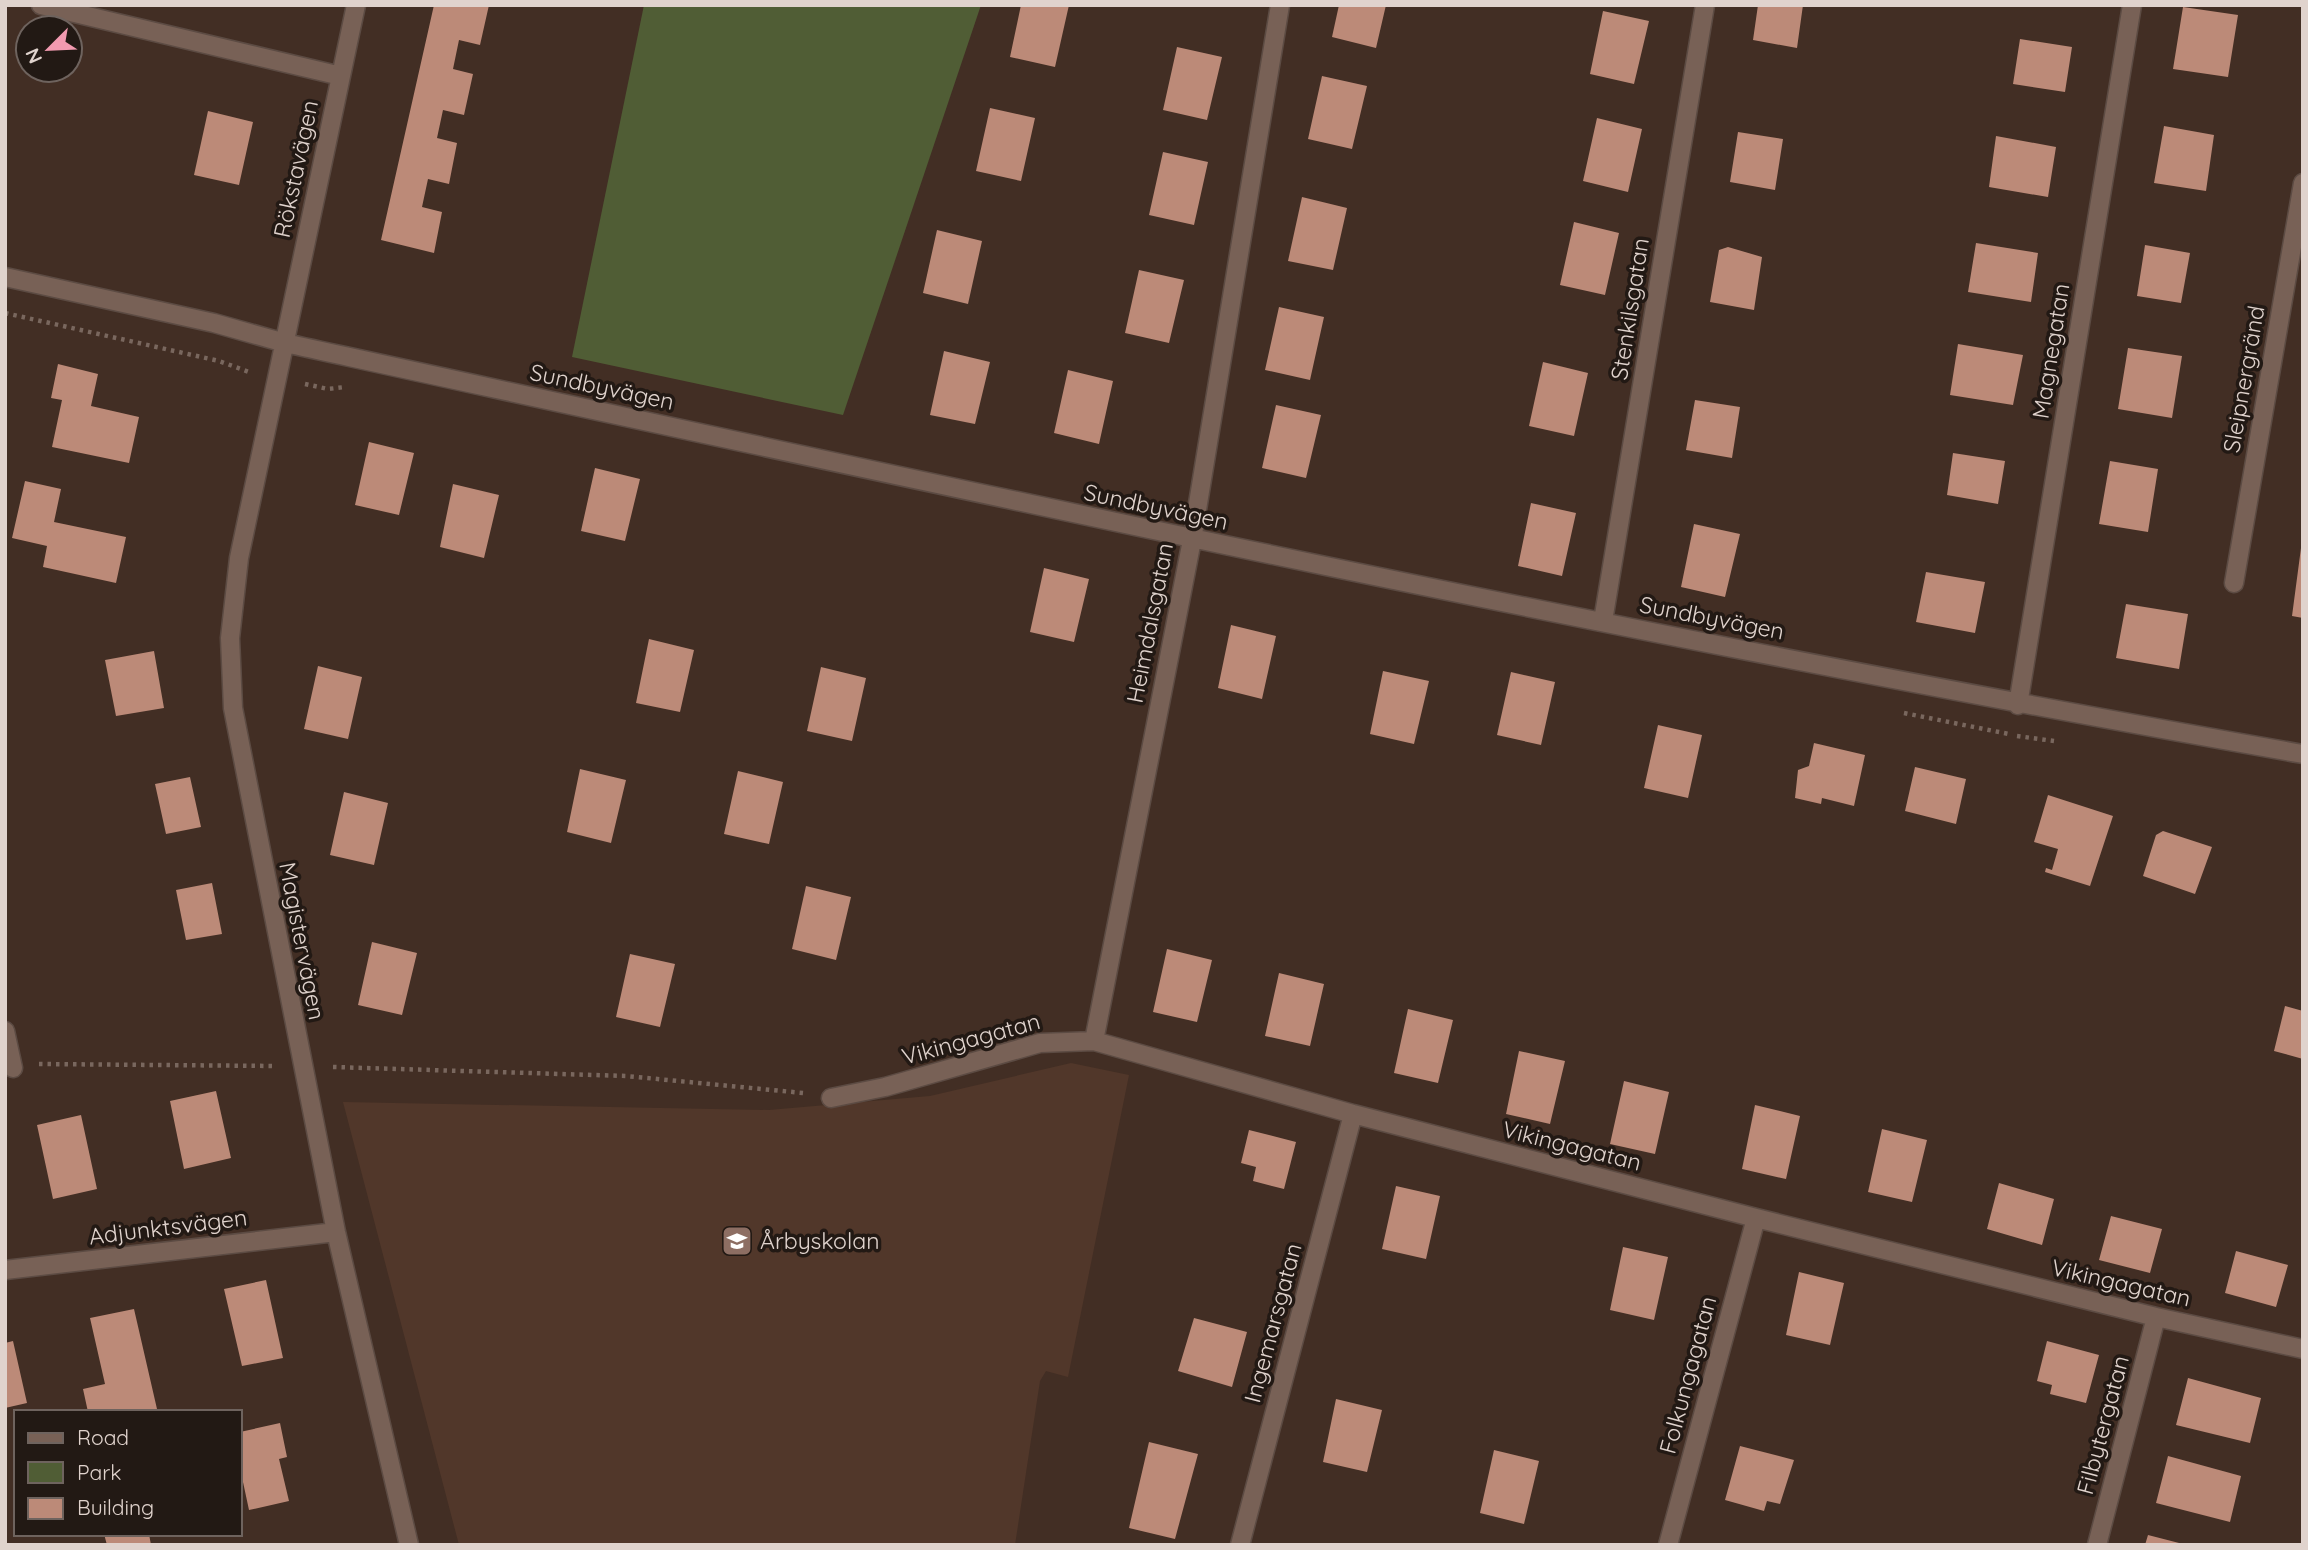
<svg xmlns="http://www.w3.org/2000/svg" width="2308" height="1550" font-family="Quicksand,sans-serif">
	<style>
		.built { fill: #51372a }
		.green { fill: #505d35 }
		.building { fill: #bc8a78 }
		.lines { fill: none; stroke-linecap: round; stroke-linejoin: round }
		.lane-casing { stroke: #5c4b43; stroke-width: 21 }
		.street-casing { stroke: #5c4b43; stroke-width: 21 }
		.path { stroke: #79675e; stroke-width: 4.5; stroke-dasharray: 3.5 5; stroke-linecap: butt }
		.lane { stroke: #786156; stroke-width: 18 }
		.street { stroke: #786156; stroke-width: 18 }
		.labels { text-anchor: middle; stroke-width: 7; stroke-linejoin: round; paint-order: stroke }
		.street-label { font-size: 23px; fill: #e0d3cd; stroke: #221914 }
		.poi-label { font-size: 23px; fill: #e0d3cd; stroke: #221914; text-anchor: start }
	</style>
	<rect width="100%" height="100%" fill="#422e24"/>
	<!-- built -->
	<path class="built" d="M 1071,1063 L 1129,1075 L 1068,1377 L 1046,1371 L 1040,1381 L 1015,1545 L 459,1545 L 343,1102 L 769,1110 L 930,1096 Z"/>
	<!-- green -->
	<path class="green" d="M 644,5 L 981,5 L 843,415 L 572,357 Z"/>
	<!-- building -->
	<path class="building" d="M 434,5 L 489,5 L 480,45 L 459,40 L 453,69 L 473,74 L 464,115 L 443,110 L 437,138 L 457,143 L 449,184 L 428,179 L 422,207 L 442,212 L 434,253 L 381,240 Z
		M 1021,5 L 1069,5 L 1055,67 L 1010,57 Z
		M 1339,5 L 1386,5 L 1376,48 L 1332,37 Z
		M 1758,5 L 1803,5 L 1797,48 L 1753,40 Z
		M 2183,7 L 2238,15 L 2228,77 L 2173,69 Z
		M 1603,11 L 1649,21 L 1634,84 L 1590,74 Z
		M 2020,39 L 2072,47 L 2065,92 L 2013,84 Z
		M 1177,47 L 1222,57 L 1207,120 L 1163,110 Z
		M 1322,76 L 1367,86 L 1352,149 L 1308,139 Z
		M 990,108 L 1035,118 L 1021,181 L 976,171 Z
		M 208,111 L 253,122 L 239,185 L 194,175 Z
		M 1597,118 L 1642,129 L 1628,192 L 1583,181 Z
		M 2164,126 L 2214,135 L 2206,191 L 2154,183 Z
		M 1738,132 L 1783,139 L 1775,190 L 1730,182 Z
		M 1996,136 L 2056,147 L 2048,197 L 1989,187 Z
		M 1163,152 L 1208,162 L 1194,225 L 1149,215 Z
		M 1302,197 L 1347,208 L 1333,270 L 1288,261 Z
		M 1574,222 L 1619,233 L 1605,295 L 1560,285 Z
		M 937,230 L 982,241 L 968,304 L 923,293 Z
		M 1976,243 L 2038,253 L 2031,302 L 1968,292 Z
		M 2145,245 L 2190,253 L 2181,303 L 2137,296 Z
		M 1728,247 L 1762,257 L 1754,310 L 1710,302 L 1719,250 Z
		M 1139,270 L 1184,280 L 1169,343 L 1125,333 Z
		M 1279,307 L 1324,317 L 1310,380 L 1265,370 Z
		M 1958,344 L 2023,355 L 2013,405 L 1950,395 Z
		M 2128,348 L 2182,356 L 2172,418 L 2118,409 Z
		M 944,351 L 990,362 L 975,424 L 930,415 Z
		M 1543,362 L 1588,373 L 1574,436 L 1529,426 Z
		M 58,364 L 98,374 L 91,406 L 139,417 L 129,463 L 52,447 L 62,400 L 51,398 Z
		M 1068,370 L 1113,381 L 1099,444 L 1054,433 Z
		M 1695,400 L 1740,407 L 1732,458 L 1686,450 Z
		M 1276,405 L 1321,415 L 1306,478 L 1262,468 Z
		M 369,442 L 414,453 L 399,515 L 355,505 Z
		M 1953,453 L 2005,461 L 1998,504 L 1947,495 Z
		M 2110,461 L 2158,469 L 2148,532 L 2099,524 Z
		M 595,468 L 640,479 L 625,541 L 581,531 Z
		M 25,481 L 61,489 L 54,522 L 126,537 L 116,583 L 43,567 L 47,546 L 12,538 Z
		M 453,484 L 499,495 L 484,558 L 440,547 Z
		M 1531,503 L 1576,513 L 1562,576 L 1518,566 Z
		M 1694,524 L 1740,534 L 1725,597 L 1681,587 Z
		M 2301,548 L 2303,548 L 2303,618 L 2292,616 Z
		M 1044,568 L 1089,579 L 1074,642 L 1030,632 Z
		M 1926,572 L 1985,582 L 1975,633 L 1916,622 Z
		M 2126,604 L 2188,614 L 2179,669 L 2116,658 Z
		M 1231,625 L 1276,636 L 1262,699 L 1218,688 Z
		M 649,639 L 694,650 L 680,712 L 636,703 Z
		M 154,651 L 164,708 L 116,716 L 105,660 Z
		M 318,666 L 362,677 L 348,739 L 304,729 Z
		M 821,667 L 866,678 L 852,741 L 807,731 Z
		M 1383,671 L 1429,681 L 1414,744 L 1370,734 Z
		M 1511,672 L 1555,682 L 1541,745 L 1497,735 Z
		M 1658,725 L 1702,735 L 1688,798 L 1644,788 Z
		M 1814,743 L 1865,755 L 1854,806 L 1822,798 L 1821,804 L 1795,798 L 1798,770 L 1809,766 Z
		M 1915,767 L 1966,779 L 1956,824 L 1905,811 Z
		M 580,769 L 626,780 L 611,843 L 567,832 Z
		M 738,771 L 783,782 L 769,844 L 724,834 Z
		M 190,777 L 201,827 L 166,834 L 155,784 Z
		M 344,792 L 388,803 L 374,865 L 330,855 Z
		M 2048,795 L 2113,816 L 2090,886 L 2045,872 L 2046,868 L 2052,870 L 2058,849 L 2034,842 Z
		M 2163,831 L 2212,847 L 2195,894 L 2143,876 L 2156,835 Z
		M 212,883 L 222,934 L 186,940 L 176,890 Z
		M 806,886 L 851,897 L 836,960 L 792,949 Z
		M 372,942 L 417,953 L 402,1015 L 358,1005 Z
		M 1167,949 L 1212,960 L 1197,1022 L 1153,1012 Z
		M 630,954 L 675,964 L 660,1027 L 616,1017 Z
		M 1279,973 L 1324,984 L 1310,1046 L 1265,1036 Z
		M 2285,1006 L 2303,1011 L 2303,1059 L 2274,1051 Z
		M 1408,1009 L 1453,1020 L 1438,1083 L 1394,1073 Z
		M 1519,1051 L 1565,1061 L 1550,1124 L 1506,1114 Z
		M 1624,1081 L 1669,1092 L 1655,1154 L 1610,1144 Z
		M 216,1091 L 231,1158 L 184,1169 L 170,1101 Z
		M 1755,1105 L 1800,1116 L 1786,1179 L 1742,1169 Z
		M 81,1115 L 97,1189 L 53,1199 L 37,1125 Z
		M 1882,1129 L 1927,1140 L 1912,1202 L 1868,1192 Z
		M 1249,1130 L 1296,1142 L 1284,1189 L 1253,1181 L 1256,1167 L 1241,1163 Z
		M 1999,1183 L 2054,1199 L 2042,1245 L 1987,1229 Z
		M 1396,1186 L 1440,1196 L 1426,1259 L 1382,1249 Z
		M 2111,1216 L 2162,1229 L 2150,1273 L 2099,1260 Z
		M 1623,1247 L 1668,1257 L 1654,1320 L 1610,1310 Z
		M 2236,1251 L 2288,1265 L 2276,1307 L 2225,1293 Z
		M 1799,1272 L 1844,1283 L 1830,1345 L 1786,1335 Z
		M 266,1280 L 283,1358 L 242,1366 L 224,1289 Z
		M 134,1309 L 157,1409 L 88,1412 L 83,1389 L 105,1384 L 90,1318 Z
		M 1194,1318 L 1247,1332 L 1232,1387 L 1178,1371 Z
		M 13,1341 L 27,1403 L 5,1408 L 5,1343 Z
		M 2047,1341 L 2099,1355 L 2086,1403 L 2050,1394 L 2052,1385 L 2037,1381 Z
		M 2188,1378 L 2261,1398 L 2250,1443 L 2176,1425 Z
		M 1336,1399 L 1382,1410 L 1367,1472 L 1323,1462 Z
		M 280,1423 L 287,1457 L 279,1459 L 289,1501 L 249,1510 L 240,1468 L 240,1432 Z
		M 1149,1442 L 1198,1454 L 1175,1539 L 1129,1528 Z
		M 1740,1446 L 1794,1460 L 1780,1504 L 1767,1501 L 1764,1511 L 1725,1500 Z
		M 1494,1450 L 1539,1461 L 1524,1524 L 1480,1513 Z
		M 2168,1456 L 2241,1476 L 2230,1522 L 2156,1503 Z
		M 104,1534 L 149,1534 L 151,1545 L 107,1545 Z
		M 2148,1535 L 2183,1544 L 2183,1545 L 2145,1545 Z"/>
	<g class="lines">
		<!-- lane casing -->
		<g class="lane-casing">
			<path id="lane" d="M 5,1031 L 13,1068"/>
		</g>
		<!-- street casing -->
		<g class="street-casing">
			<path id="street" d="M 41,5 L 341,76
				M 356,5 L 239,558 L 230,638 L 233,708 L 336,1232 L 409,1545
				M 5,277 L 214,323 L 285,343 C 956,489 1627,636 2303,754
				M 2234,583 L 2303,183
				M 1603,621 L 1705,5
				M 2018,705 L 2132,5
				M 1094,1041 L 1192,540 L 1280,5
				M 831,1098 L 885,1087 L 1040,1043 L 1094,1041 L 1353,1114 L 1756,1218 L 2156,1317 L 2303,1349
				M 5,1270 L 336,1232
				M 1240,1545 L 1353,1114
				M 1668,1545 L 1756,1218
				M 2097,1545 L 2156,1317"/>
		</g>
		<!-- path -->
		<path class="path" d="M 5,313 L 219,361 L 249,372
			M 305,384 L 328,389 L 345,387
			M 1904,713 L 2009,734
			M 2017,736 L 2054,741
			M 39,1064 L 276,1066
			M 333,1067 L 626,1076 L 803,1093"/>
		<!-- lane -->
		<use href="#lane" class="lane"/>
		<!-- street -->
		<use href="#street" class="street"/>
	</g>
	<!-- icons -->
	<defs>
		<g id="school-square" transform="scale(1.575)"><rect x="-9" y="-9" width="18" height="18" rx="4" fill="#8d6e63" stroke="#221914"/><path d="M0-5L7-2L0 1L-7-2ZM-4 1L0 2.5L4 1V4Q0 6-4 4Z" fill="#fff"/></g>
	</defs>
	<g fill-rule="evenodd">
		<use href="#school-square" x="737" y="1241"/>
	</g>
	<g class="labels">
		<!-- street labels -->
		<g class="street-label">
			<text transform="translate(296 169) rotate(-78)" y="8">Rökstavägen</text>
			<text transform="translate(1630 309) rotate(-81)" y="8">Stenkilsgatan</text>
			<text transform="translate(2051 351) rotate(-81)" y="8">Magnegatan</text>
			<text transform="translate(2244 379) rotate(-80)" y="8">Sleipnergränd</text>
			<text transform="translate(602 387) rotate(12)" y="8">Sundbyvägen</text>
			<text transform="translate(1156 507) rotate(12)" y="8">Sundbyvägen</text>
			<text transform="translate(1712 618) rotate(11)" y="8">Sundbyvägen</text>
			<text transform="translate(1150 623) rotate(-79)" y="8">Heimdalsgatan</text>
			<text transform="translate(302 941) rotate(79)" y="8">Magistervägen</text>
			<text transform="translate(971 1039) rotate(-15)" y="8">Vikingagatan</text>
			<text transform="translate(1572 1146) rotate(14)" y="8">Vikingagatan</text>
			<text transform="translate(168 1227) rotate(-7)" y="8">Adjunktsvägen</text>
			<text transform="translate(2121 1283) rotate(13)" y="8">Vikingagatan</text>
			<text transform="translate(1273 1323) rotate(-75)" y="8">Ingemarsgatan</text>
			<text transform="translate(1688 1375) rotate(-75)" y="8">Folkungagatan</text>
			<text transform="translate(2103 1425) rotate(-75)" y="8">Filbytergatan</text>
		</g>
		<!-- poi labels -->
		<g class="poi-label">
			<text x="760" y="1249">Årbyskolan</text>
		</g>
	</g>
	<!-- border -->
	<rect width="2308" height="1550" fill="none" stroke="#e0d3cd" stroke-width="14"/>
	<!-- legend -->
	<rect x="14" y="1410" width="228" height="126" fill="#221914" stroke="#6e635e" stroke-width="2"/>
	<rect x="28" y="1433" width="35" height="10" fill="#786156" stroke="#6e635e" stroke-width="2"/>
	<text x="77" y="1445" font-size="21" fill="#e0d3cd">Road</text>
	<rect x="28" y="1462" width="35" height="21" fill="#505d35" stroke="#6e635e" stroke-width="2"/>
	<text x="77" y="1480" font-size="21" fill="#e0d3cd">Park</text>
	<rect x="28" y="1498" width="35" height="21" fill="#bc8a78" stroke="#6e635e" stroke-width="2"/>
	<text x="77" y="1515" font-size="21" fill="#e0d3cd">Building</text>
	<!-- north arrow -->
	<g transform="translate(49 49) rotate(246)"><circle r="33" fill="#221914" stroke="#6e635e" stroke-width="2"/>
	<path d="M0-5L12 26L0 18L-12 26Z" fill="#f29ab0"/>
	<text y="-10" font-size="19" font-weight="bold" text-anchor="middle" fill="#e0d3cd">N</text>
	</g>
</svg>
